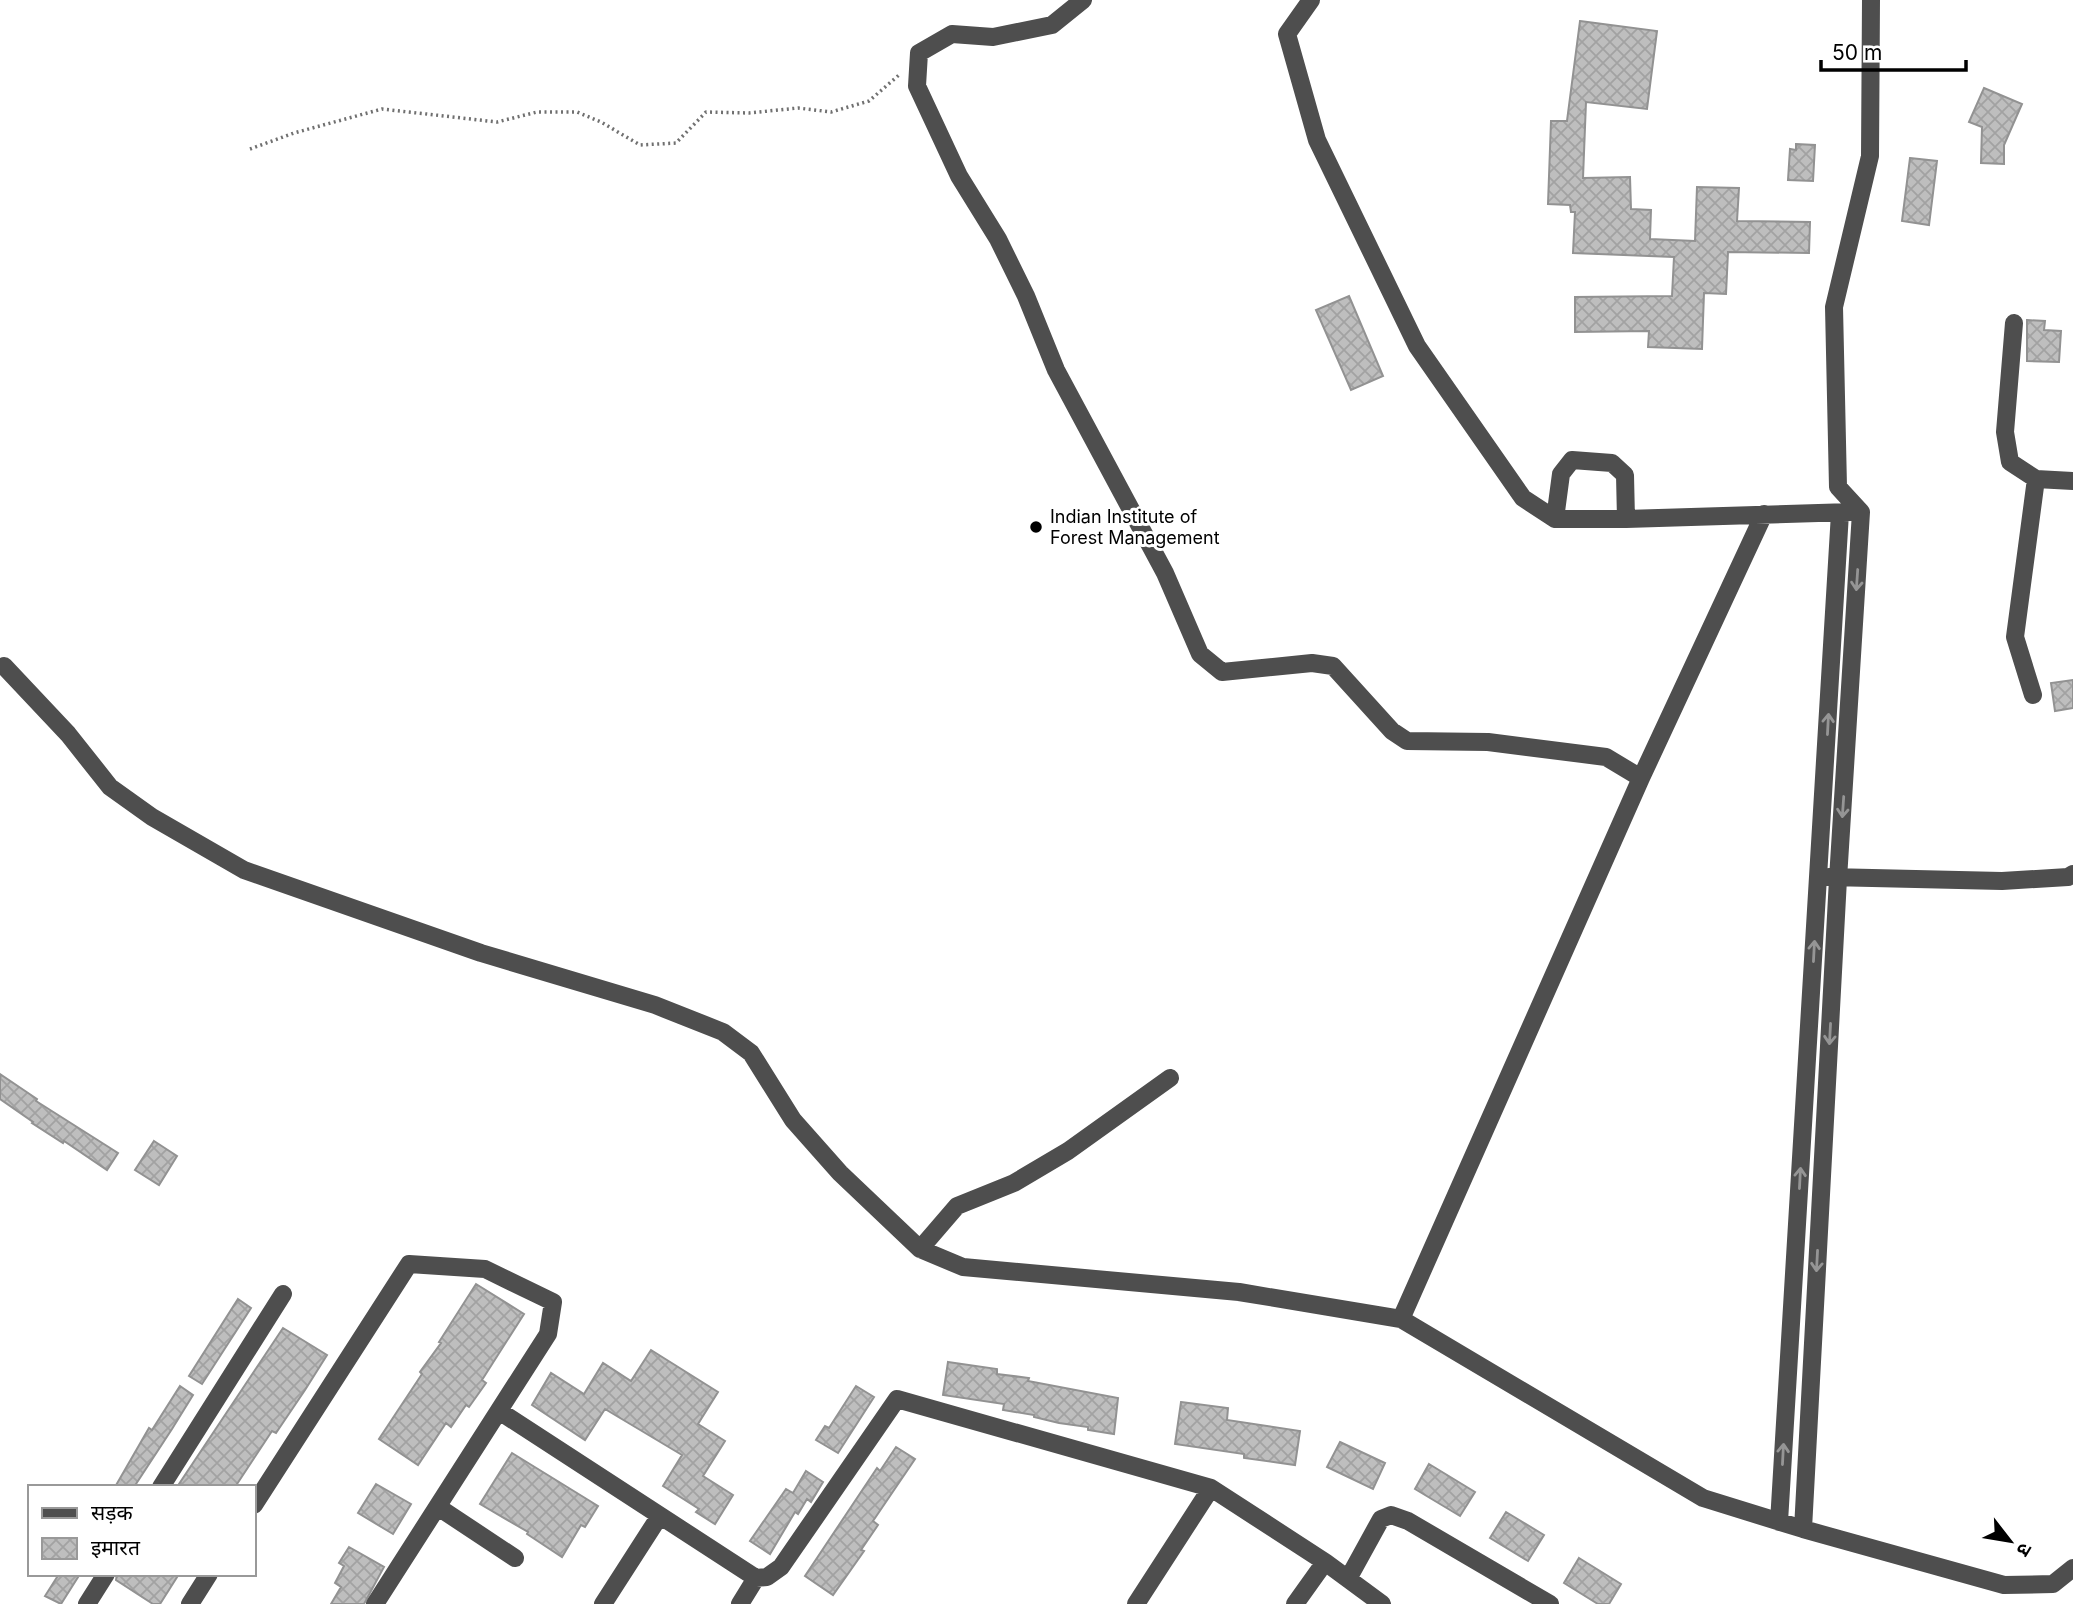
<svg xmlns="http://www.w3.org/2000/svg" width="2073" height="1604" font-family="Inter,'Noto Sans Devanagari',sans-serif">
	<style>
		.building { fill: url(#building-cross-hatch); stroke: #929292; stroke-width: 2 }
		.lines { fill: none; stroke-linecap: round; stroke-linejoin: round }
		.path { stroke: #707070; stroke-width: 3.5; stroke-dasharray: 2 3.5; stroke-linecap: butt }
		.minor { stroke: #4e4e4e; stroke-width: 18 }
		.oneway { stroke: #959595 }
		.poi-dot { fill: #000; stroke: #fff; stroke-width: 2.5 }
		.labels { text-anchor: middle; stroke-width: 6; stroke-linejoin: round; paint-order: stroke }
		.poi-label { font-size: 18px; fill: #000; stroke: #fff; text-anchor: start }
	</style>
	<defs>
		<pattern id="building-cross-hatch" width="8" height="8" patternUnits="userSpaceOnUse" patternTransform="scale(1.75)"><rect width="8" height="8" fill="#bebebe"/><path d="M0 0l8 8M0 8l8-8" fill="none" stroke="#a2a2a2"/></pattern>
	</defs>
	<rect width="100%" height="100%" fill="#fff"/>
	<!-- building -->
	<path class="building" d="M 1580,21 L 1657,31 L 1647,109 L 1586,102 L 1583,178 L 1630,177 L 1631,209 L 1651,210 L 1650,239 L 1695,241 L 1697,187 L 1739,188 L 1737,221 L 1810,222 L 1809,253 L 1728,252 L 1726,294 L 1704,293 L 1702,349 L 1648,347 L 1649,331 L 1575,332 L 1575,297 L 1672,296 L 1674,257 L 1573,253 L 1575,212 L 1571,212 L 1570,205 L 1548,204 L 1551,121 L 1567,121 Z
		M 1984,88 L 2022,104 L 2004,145 L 2004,164 L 1981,163 L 1982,127 L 1969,122 Z
		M 1796,144 L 1815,145 L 1813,181 L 1788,180 L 1790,149 L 1796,150 Z
		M 1910,158 L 1937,161 L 1929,225 L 1902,221 Z
		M 1349,296 L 1383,376 L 1351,390 L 1316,310 Z
		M 2027,320 L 2045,321 L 2044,330 L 2061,331 L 2059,362 L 2027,361 Z
		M 2073,680 L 2073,708 L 2055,711 L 2051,683 Z
		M 0,1074 L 37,1099 L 36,1101 L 118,1153 L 107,1170 L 64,1141 L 63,1143 L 32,1123 L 33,1122 L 0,1099 Z
		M 154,1141 L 177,1156 L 159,1185 L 135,1170 Z
		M 476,1284 L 524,1314 L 482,1380 L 486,1383 L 469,1407 L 466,1405 L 451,1427 L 446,1423 L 418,1465 L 379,1439 L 422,1374 L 420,1372 L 441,1343 L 439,1342 Z
		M 238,1299 L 251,1308 L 202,1384 L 189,1376 Z
		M 283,1328 L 327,1355 L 305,1390 L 276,1433 L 272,1431 L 235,1487 L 177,1487 Z
		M 651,1350 L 718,1392 L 698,1424 L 725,1441 L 703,1476 L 733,1495 L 715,1524 L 696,1512 L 699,1509 L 663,1486 L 682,1455 L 605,1409 L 585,1440 L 532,1405 L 551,1373 L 584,1394 L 603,1363 L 631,1381 Z
		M 948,1362 L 997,1369 L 997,1374 L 1029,1378 L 1028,1381 L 1118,1398 L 1114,1434 L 1088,1430 L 1088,1427 L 1059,1423 L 1034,1417 L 1034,1415 L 1003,1410 L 1004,1404 L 943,1395 Z
		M 180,1386 L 193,1395 L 172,1429 L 134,1487 L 115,1487 L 149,1428 L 152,1430 Z
		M 856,1386 L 874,1397 L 838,1453 L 816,1440 L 825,1426 L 829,1428 Z
		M 1181,1402 L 1228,1408 L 1227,1420 L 1300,1431 L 1295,1465 L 1244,1458 L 1244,1454 L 1175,1444 Z
		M 1340,1442 L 1385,1463 L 1373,1489 L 1327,1467 Z
		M 896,1447 L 915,1459 L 873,1521 L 878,1525 L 861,1550 L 864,1551 L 833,1595 L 805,1576 L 877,1468 L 880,1471 Z
		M 512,1453 L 598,1506 L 585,1527 L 581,1525 L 562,1557 L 527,1534 L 528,1532 L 480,1504 Z
		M 1429,1464 L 1475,1492 L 1460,1516 L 1415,1489 Z
		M 806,1471 L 823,1482 L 811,1502 L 807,1499 L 798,1514 L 795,1512 L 770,1554 L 750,1541 L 786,1489 L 793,1493 Z
		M 376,1484 L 411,1504 L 393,1534 L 358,1513 Z
		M 1506,1512 L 1544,1535 L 1528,1561 L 1490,1538 Z
		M 349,1547 L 384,1567 L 364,1604 L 331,1604 L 341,1587 L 335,1583 L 344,1566 L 339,1563 Z
		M 1579,1558 L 1621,1584 L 1609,1604 L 1598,1604 L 1564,1583 Z
		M 59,1574 L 80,1574 L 61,1604 L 45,1596 Z
		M 117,1574 L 179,1574 L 160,1604 L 153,1604 L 116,1580 Z"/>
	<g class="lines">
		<!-- path -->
		<path class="path" d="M 250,149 L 294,133 L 382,109 L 497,122 L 537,112 L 577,112 L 601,122 L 640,145 L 676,143 L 706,112 L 749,113 L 798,108 L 831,112 L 869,101 L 899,75"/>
		<!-- minor -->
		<path class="minor" d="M 1083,0 L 1052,25 L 993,37 L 952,34 L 919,53 L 917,86 L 959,176 L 998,239 L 1026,296 L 1056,370 L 1165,573 L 1200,654 L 1222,672 L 1312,663 L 1333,666 L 1392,731 L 1407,741 L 1488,742 L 1606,757 L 1641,778
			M 1311,0 L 1287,34 L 1317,140 L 1417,346 L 1523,498 L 1555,519 L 1626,519 L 1851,512
			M 2014,323 L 2005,432 L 2010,462 L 2036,479 L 2073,481
			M 1764,514 L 1641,778 L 1401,1319 L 1703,1498 L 1803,1529 L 2004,1585 L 2053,1584 L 2073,1568
			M 1555,519 L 1561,474 L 1572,460 L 1612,463 L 1625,475 L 1626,519
			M 4,666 L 68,734 L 110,787 L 152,817 L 244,870 L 481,953 L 655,1005 L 723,1032 L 751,1053 L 793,1120 L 840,1173 L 920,1249 L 963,1267 L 1239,1292 L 1401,1319
			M 2033,695 L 2015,637 L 2036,479
			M 1829,877 L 2002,881 L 2068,877 L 2073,874
			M 920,1249 L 957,1206 L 1014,1183 L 1068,1151 L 1170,1078
			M 499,1411 L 756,1578 L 767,1577 L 781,1567 L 897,1399 L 1211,1488 L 1325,1562 L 1382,1604
			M 161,1487 L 283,1294
			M 254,1505 L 409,1264 L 485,1269 L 553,1302 L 548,1334 L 375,1604
			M 438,1507 L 515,1558
			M 1779,1522 L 1840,513
			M 1803,1529 L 1838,879 L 1861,512 L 1838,487 L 1834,307 L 1870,156 L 1871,0
			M 1348,1579 L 1381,1519 L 1391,1515 L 1408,1521 L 1550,1604
			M 87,1604 L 106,1574
			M 190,1604 L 209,1574
			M 603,1604 L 659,1517
			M 740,1604 L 756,1578
			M 1136,1604 L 1211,1488
			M 1295,1604 L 1325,1562"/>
	</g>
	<!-- one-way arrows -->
	<defs><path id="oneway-shaft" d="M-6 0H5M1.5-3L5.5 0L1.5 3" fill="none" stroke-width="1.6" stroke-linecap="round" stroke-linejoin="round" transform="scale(1.75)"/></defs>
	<g class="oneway">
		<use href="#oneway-shaft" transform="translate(1857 580) rotate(94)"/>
		<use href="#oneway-shaft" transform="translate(1828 724) rotate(-87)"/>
		<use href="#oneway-shaft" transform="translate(1843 807) rotate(94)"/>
		<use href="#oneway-shaft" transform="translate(1814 951) rotate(-87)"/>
		<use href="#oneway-shaft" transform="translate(1830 1034) rotate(93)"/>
		<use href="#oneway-shaft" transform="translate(1800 1178) rotate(-87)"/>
		<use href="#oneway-shaft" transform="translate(1817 1261) rotate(93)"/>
		<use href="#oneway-shaft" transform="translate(1783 1454) rotate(-87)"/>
	</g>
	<!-- markers -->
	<circle class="poi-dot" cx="1036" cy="527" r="7"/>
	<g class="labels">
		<!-- poi labels -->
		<g class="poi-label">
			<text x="1050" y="523">Indian Institute of<tspan x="1050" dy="21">Forest Management</tspan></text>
		</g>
	</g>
	<!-- legend -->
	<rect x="28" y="1485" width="228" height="91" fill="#ffffff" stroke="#999999" stroke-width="2"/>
	<rect x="42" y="1508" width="35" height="10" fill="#4e4e4e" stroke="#999999" stroke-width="2"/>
	<text x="91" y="1520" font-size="21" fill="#000000">सड़क</text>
	<rect x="42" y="1538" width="35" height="21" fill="url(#building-cross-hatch)" stroke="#999999" stroke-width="2"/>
	<text x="91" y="1555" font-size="21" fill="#000000">इमारत</text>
	<!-- north arrow -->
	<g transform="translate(2010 1541) rotate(121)" stroke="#ffffff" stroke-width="5" paint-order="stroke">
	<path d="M0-5L12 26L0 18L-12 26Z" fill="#000000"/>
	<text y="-10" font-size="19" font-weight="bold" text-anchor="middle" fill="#000000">उ</text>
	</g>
	<!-- scale -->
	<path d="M1821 60v10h145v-10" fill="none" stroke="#000000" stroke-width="3.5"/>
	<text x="1832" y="60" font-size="21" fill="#000000" stroke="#ffffff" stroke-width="5" paint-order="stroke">50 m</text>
</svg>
